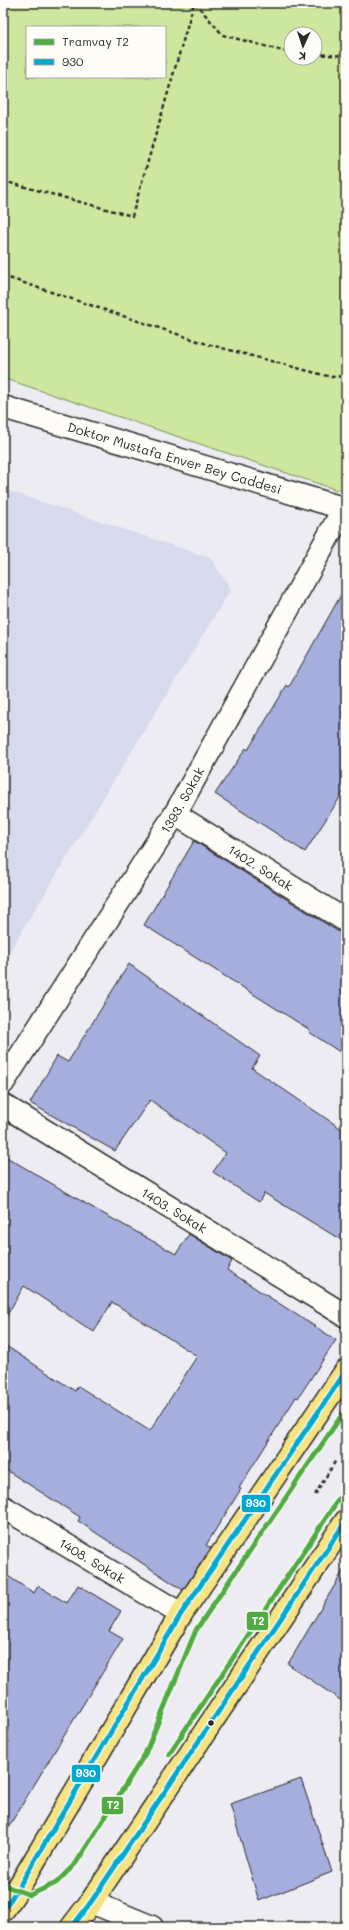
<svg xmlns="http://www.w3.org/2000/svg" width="349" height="1930" font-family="Mali,sans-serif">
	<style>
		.built { fill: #d7d9ec }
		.green { fill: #cde89e; stroke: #7c8a64; fill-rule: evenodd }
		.building { fill: #a6aede; stroke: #2b2b2b }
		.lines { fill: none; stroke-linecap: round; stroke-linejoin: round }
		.minor-casing { stroke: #2b2b2b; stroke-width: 25 }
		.major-casing { stroke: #2b2b2b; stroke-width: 25 }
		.path { stroke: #2b2b2b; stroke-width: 2.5; stroke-dasharray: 4 3; stroke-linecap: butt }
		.minor { stroke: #fdfcf7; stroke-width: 22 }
		.major { stroke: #f6e381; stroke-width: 22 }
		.bus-1-casing { stroke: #fdfcf7; stroke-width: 8 }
		.bus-1 { stroke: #00a9ce; stroke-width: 5 }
		.tram-1-casing { stroke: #fdfcf7; stroke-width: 8 }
		.tram-1 { stroke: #50ab43; stroke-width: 5 }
		.bus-dot { fill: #2b2b2b; stroke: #fdfcf7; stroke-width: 1.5 }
		.labels { text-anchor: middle; stroke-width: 3; stroke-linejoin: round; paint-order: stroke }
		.street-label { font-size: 13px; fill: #2b2b2b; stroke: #fdfcf7 }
		.line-badge { stroke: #fdfcf7; stroke-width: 1.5 }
		.badge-label { font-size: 11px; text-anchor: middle; font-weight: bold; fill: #fff }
	</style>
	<rect width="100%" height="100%" fill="#ececf2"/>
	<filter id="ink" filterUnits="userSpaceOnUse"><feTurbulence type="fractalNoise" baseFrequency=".025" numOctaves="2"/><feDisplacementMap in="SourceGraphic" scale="8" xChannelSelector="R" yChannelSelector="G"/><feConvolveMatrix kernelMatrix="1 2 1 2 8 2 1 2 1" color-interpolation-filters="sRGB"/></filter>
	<g filter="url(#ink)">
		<!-- built -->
		<path class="built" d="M 3,489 L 210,558 L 231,589 L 3,962 Z"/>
		<!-- green -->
		<path class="green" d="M 3,3 L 346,3 L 346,493 L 3,378 ZM 27,27 L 165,27 L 165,77 L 27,77 ZM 291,34 L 315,34 L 315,58 L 291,58 Z"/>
		<!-- building -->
		<path class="building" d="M 346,586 L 346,788 L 305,852 L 215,794 L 246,748 L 248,750 L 287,685 L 289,687 Z
			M 194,841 L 339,932 L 346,933 L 346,1056 L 309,1032 L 310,1030 L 144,925 Z
			M 129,964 L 260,1056 L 252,1068 L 346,1132 L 346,1243 L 264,1193 L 259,1202 L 213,1172 L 226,1153 L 150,1100 L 115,1151 L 30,1103 L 57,1056 L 68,1062 Z
			M 3,1155 L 95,1209 L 176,1254 L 189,1234 L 232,1261 L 227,1270 L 336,1340 L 298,1398 L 296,1397 L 239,1488 L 241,1489 L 206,1545 L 211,1548 L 183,1590 L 78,1521 L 80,1517 L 3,1468 L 3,1344 L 75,1391 L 78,1386 L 150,1431 L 197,1356 L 112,1302 L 94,1332 L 24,1286 L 3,1322 Z
			M 346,1566 L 346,1704 L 288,1664 Z
			M 3,1573 L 34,1593 L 38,1586 L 67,1603 L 78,1585 L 121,1611 L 109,1631 L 123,1639 L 3,1836 Z
			M 301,1779 L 332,1872 L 259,1901 L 230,1804 Z"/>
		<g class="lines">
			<!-- minor casing -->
			<g class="minor-casing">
				<g id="minor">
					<path id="s1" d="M 3,407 L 346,509"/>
					<path id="s2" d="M 175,814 L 346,921"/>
					<path id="s3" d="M 3,1083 L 175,814 L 344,508"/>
					<path id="s4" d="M 3,1105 L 346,1316"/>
					<path id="s5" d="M 3,1507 L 181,1614"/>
					<path d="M 91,1902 L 152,1927"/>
				</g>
			</g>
			<!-- major casing -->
			<g class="major-casing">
				<path id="major" d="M 3,1910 L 17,1890 L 181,1614 L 346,1371
					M 72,1927 L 91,1902 L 346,1521"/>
			</g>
			<!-- path -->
			<path class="path" d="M 195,3 L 223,35 L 291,53
				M 315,54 L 346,56
				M 3,181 L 132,216 L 194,3
				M 3,276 L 207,344 L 331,377 L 346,376
				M 315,1495 L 336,1460"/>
			<!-- minor -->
			<use href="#minor" class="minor"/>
			<!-- major -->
			<use href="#major" class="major"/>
			<!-- bus-1 casing -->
			<g class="bus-1-casing">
				<path id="bus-1" d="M 3,1910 L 17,1890 L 181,1614 L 346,1371
					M 72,1927 L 91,1902 L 346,1521"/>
			</g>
			<!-- bus-1 -->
			<use href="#bus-1" class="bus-1"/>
			<!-- tram-1 casing -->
			<g class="tram-1-casing">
				<path id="tram-1" d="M 169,1754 L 346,1488
					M 3,1885 L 30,1895 L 56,1883 L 76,1863 L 145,1754 L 196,1630 L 346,1409"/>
			</g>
			<!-- tram-1 -->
			<use href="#tram-1" class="tram-1"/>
		</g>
	</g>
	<!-- markers -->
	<circle class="bus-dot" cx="211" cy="1723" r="3.5"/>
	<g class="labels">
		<!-- street labels -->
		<g class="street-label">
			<text dy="5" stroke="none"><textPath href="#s1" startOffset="179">Doktor Mustafa Enver Bey Caddesi</textPath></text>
			<text dy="5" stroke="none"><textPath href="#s3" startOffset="335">1393. Sokak</textPath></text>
			<text dy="5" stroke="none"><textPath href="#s2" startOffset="101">1402. Sokak</textPath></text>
			<text dy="5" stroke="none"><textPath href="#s4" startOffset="201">1403. Sokak</textPath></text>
			<text dy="5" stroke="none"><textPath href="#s5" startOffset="104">1408. Sokak</textPath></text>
		</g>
	</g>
	<g class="line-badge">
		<rect x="241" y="1494" width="30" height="19" rx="4" fill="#00a9ce"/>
		<rect x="246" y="1611" width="23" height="20" rx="4" fill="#50ab43"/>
		<rect x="71" y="1764" width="30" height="19" rx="4" fill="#00a9ce"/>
		<rect x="101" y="1796" width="23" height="19" rx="4" fill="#50ab43"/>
	</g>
	<g class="badge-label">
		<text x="256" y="1507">930</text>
		<text x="258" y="1625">T2</text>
		<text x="86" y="1777">930</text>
		<text x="113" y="1809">T2</text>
	</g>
	<!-- margin -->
	<rect width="349" height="1930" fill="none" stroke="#fdfcf7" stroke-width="16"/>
	<rect x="8" y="8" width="333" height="1914" fill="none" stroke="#2b2b2b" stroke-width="1.5" filter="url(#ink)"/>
	<!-- legend -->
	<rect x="26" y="26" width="140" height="52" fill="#fdfcf7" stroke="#a9a8a5"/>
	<rect x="34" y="39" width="20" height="6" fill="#50ab43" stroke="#a9a8a5"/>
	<text x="62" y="46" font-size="12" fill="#2b2b2b">Tramvay T2</text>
	<rect x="34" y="59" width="20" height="6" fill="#00a9ce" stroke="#a9a8a5"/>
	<text x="62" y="66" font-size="12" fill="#2b2b2b">930</text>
	<!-- north arrow -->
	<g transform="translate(303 46) rotate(183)"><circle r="19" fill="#fdfcf7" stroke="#a9a8a5"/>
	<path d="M0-3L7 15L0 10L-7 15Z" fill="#2b2b2b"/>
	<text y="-6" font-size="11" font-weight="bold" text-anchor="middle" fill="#2b2b2b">K</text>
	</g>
</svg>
